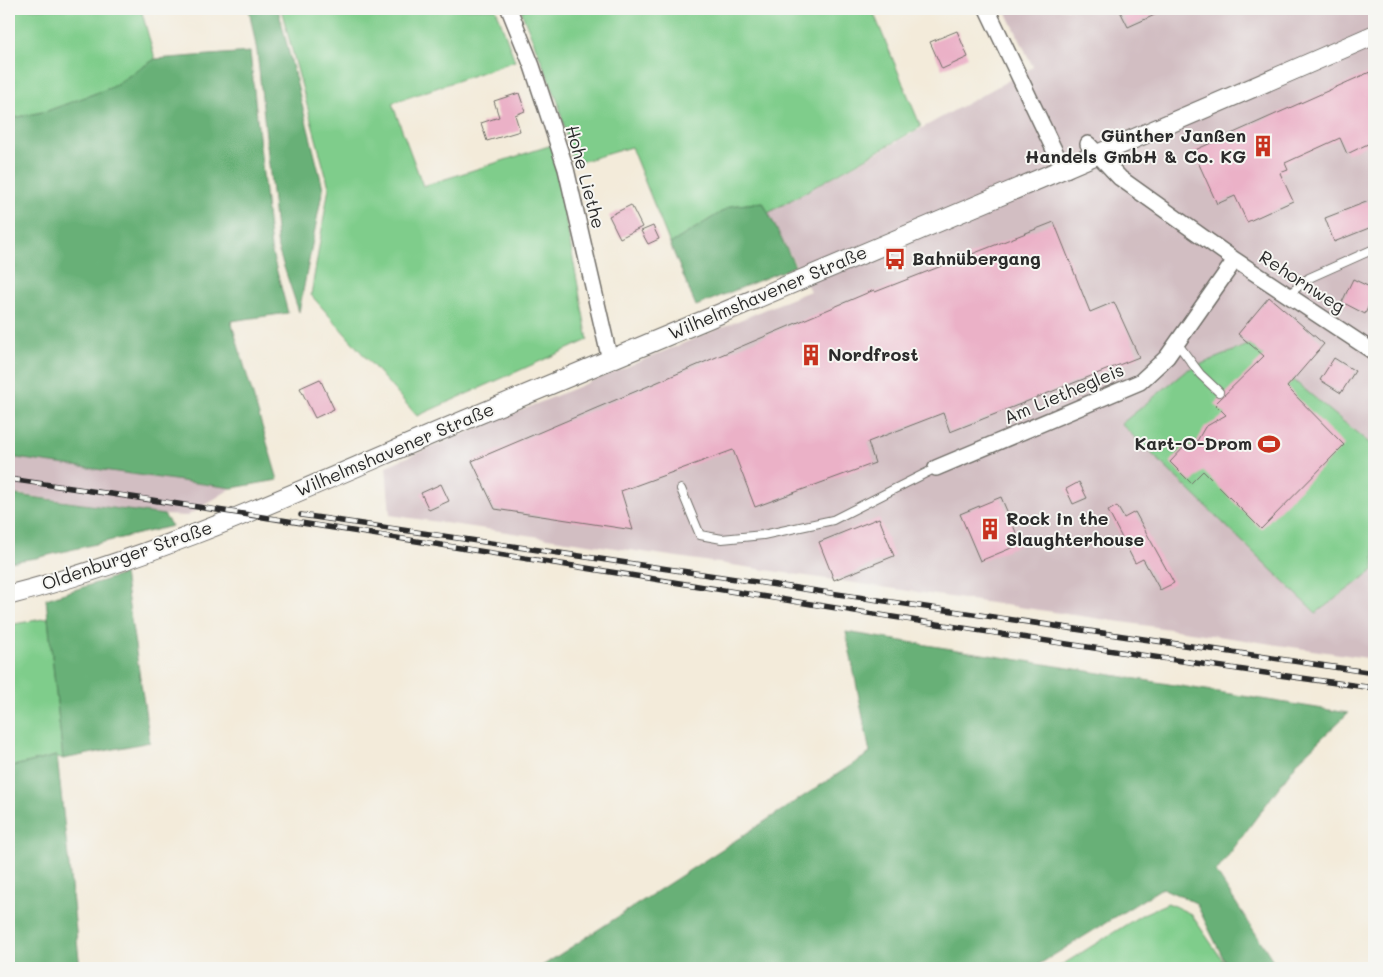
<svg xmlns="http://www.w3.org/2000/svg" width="1383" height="977" font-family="Mali,sans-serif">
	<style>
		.industrial { fill: #d2bec2 }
		.green { fill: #7fcd8b; stroke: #557c5b }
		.forest { fill: #67b077; stroke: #496e51 }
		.building { fill: #ebb1c7 }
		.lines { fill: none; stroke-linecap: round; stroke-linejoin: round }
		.service-casing { stroke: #716e68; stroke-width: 10 }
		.minor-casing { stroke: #716e68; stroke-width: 18 }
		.tertiary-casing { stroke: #716e68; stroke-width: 21 }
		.service { stroke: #fff; stroke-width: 8 }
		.minor { stroke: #fff; stroke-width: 15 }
		.tertiary { stroke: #fff; stroke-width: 19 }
		.rail-casing { stroke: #2b2b2b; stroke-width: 5.5 }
		.rail { stroke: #f6f6f2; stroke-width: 4; stroke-dasharray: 11; stroke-linecap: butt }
		.labels { text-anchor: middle; stroke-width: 4; stroke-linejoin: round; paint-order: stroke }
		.poi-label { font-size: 18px; font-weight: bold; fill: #2b2b2b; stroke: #f6f6f2; text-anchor: start }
		.street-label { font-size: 18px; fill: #2b2b2b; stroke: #f6f6f2 }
	</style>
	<rect width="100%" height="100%" fill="#f6f6f2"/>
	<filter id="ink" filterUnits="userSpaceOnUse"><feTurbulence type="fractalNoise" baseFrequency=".02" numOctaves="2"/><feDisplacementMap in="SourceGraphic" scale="10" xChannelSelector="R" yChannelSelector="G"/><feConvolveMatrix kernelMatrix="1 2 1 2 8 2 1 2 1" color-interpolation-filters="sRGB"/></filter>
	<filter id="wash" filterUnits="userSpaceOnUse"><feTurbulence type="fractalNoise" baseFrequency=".0096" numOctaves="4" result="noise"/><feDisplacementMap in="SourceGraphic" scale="20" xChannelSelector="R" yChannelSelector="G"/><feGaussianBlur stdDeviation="1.12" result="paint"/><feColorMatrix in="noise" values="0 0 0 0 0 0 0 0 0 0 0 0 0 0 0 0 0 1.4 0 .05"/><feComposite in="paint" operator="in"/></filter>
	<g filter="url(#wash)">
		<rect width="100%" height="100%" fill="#f3ebda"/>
		<!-- industrial -->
		<path class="industrial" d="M 1005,9 L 1374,9 L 1374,447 L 1250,344 L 1316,613 L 1374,570 L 1374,659 L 390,515 L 386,466 L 810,291 L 768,213 L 1033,67 Z
			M 9,457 L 232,488 L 187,516 L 164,515 L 9,493 Z"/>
		<!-- green -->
		<path class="green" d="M 9,9 L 141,9 L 155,59 L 110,88 L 47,111 L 9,119 Z
			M 281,9 L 496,9 L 515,61 L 392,103 L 423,186 L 552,145 L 588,340 L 417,416 L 311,295 L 329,187 Z
			M 527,9 L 872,9 L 921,127 L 768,213 L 763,202 L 731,206 L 670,244 L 631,147 L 573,164 L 558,102 L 521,11 Z
			M 1250,344 L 1374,447 L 1374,570 L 1316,613 L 1121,424 L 1187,370 Z
			M 48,618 L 63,759 L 56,756 L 9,767 L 9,625 Z
			M 1168,903 L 1191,914 L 1226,965 L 1221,968 L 1057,968 L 1143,914 Z"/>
		<!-- forest -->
		<path class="forest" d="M 249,9 L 278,9 L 323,188 L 299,312 L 278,249 L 257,51 Z
			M 250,52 L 271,249 L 288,313 L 231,321 L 278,480 L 232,488 L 9,457 L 9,119 L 47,111 L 110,88 L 155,59 Z
			M 763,202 L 795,266 L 696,306 L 670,244 L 731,206 Z
			M 9,494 L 164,515 L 172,526 L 36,558 L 9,562 Z
			M 124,574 L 150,742 L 63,759 L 46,599 Z
			M 846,632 L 1348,713 L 1299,760 L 1216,872 L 1278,968 L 1228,968 L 1196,903 L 1162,888 L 1033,968 L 539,968 L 870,753 Z
			M 57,756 L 80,968 L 9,968 L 9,767 Z"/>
		<g id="blocks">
			<!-- building -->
			<path class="building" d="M 1119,9 L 1168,9 L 1128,27 Z
				M 957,31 L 968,57 L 942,69 L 930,42 Z
				M 1370,72 L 1374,82 L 1374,141 L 1347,154 L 1340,138 L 1285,163 L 1288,170 L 1280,173 L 1293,201 L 1247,222 L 1235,196 L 1217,204 L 1193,151 Z
				M 519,93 L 525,111 L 515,115 L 520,131 L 487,141 L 481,123 L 499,117 L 494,101 Z
				M 1374,199 L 1374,226 L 1334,242 L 1325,218 Z
				M 631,205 L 642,227 L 620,238 L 609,216 Z
				M 1054,222 L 1090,312 L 1114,302 L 1139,357 L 950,432 L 943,413 L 868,442 L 875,463 L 755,507 L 733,450 L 621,491 L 633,530 L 495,509 L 472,461 L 874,290 L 875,292 Z
				M 653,226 L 659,239 L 648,244 L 641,231 Z
				M 1353,279 L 1374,289 L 1374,294 L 1365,314 L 1342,302 Z
				M 1269,297 L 1324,344 L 1287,387 L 1344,445 L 1261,529 L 1203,471 L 1191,483 L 1170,462 L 1186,445 L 1193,448 L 1205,427 L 1226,415 L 1215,404 L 1264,356 L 1238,334 Z
				M 1334,358 L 1355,371 L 1341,393 L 1320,380 Z
				M 320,379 L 334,409 L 315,418 L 300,388 Z
				M 1079,482 L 1087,498 L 1073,504 L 1066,489 Z
				M 441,484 L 449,501 L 429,510 L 421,493 Z
				M 1001,497 L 1021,544 L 980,561 L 960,514 Z
				M 1117,506 L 1124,518 L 1135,512 L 1174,583 L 1160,590 L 1143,559 L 1135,563 L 1108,511 Z
				M 879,518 L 894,556 L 834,580 L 819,542 Z"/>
		</g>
	</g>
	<g filter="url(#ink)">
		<use href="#blocks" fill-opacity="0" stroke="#716e68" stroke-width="1"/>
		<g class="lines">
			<!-- service casing -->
			<g class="service-casing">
				<path id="service" d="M 1288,295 L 1309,278 L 1374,249
					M 1177,343 L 1200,374 L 1219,392
					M 681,489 L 700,535 L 722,539 L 763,535 L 833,520 L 936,468"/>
			</g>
			<!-- minor casing -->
			<g class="minor-casing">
				<path id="minor" d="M 509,9 L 532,66 L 566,169 L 610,360
					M 987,9 L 1057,156 L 1067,169
					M 1235,260 L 1374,352
					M 936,468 L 1140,382 L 1167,357 L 1235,260 L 1120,178 L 1088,144"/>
			</g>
			<!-- tertiary casing -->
			<g class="tertiary-casing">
				<path id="tertiary" d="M 9,595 C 181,551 342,470 506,403 C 797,282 1086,161 1374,35"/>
			</g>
			<!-- service -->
			<use href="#service" class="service"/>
			<!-- minor -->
			<use href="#minor" class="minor"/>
			<!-- tertiary -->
			<use href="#tertiary" class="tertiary"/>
			<!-- rail casing -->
			<g class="rail-casing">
				<path id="rail" d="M 9,479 C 465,544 918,627 1374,688
					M 301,515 L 1374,673"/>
			</g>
			<!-- rail -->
			<use href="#rail" class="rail"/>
		</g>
	</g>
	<!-- icons -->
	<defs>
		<g id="building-bare" transform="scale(1.725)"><path d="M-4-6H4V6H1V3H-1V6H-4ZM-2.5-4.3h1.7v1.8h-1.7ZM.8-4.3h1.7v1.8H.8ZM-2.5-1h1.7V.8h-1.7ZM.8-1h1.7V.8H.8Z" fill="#c8321e" stroke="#f6f6f2" stroke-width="2.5" paint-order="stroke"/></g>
		<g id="bus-bare" transform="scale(1.725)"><path d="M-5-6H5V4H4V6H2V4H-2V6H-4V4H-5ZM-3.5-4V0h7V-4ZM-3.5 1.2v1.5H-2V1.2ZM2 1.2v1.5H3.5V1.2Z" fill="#c8321e" stroke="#f6f6f2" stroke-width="2.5" paint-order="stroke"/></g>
		<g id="stadium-bare" transform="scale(1.725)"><path d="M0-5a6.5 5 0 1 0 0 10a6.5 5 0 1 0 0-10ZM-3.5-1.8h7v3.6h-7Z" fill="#c8321e" stroke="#f6f6f2" stroke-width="2.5" paint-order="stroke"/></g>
	</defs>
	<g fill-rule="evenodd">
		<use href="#building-bare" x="1263" y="146"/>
		<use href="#bus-bare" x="895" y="259"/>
		<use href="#building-bare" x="811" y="355"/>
		<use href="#stadium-bare" x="1269" y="444"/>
		<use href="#building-bare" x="990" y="529"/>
	</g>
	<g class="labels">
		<!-- poi labels -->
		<g class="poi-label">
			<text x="1246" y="142" text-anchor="end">Günther Janßen<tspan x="1246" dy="21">Handels GmbH &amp; Co. KG</tspan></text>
			<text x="912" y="265">Bahnübergang</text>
			<text x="828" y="361">Nordfrost</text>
			<text x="1252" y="450" text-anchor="end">Kart-O-Drom</text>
			<text x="1006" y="525">Rock in the<tspan x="1006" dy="21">Slaughterhouse</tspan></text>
		</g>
		<!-- street labels -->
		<g class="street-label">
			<text transform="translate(585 177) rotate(75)" y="6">Hohe Liethe</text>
			<text transform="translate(1302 282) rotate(33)" y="6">Rehornweg</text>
			<text transform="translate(768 293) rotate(-23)" y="6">Wilhelmshavener Straße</text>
			<text transform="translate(1064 394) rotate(-23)" y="6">Am Liethegleis</text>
			<text transform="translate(395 450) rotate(-23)" y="6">Wilhelmshavener Straße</text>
			<text transform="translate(127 556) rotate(-19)" y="6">Oldenburger Straße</text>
		</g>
	</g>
	<!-- margin -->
	<rect width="1383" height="977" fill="none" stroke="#f6f6f2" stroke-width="30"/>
</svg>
